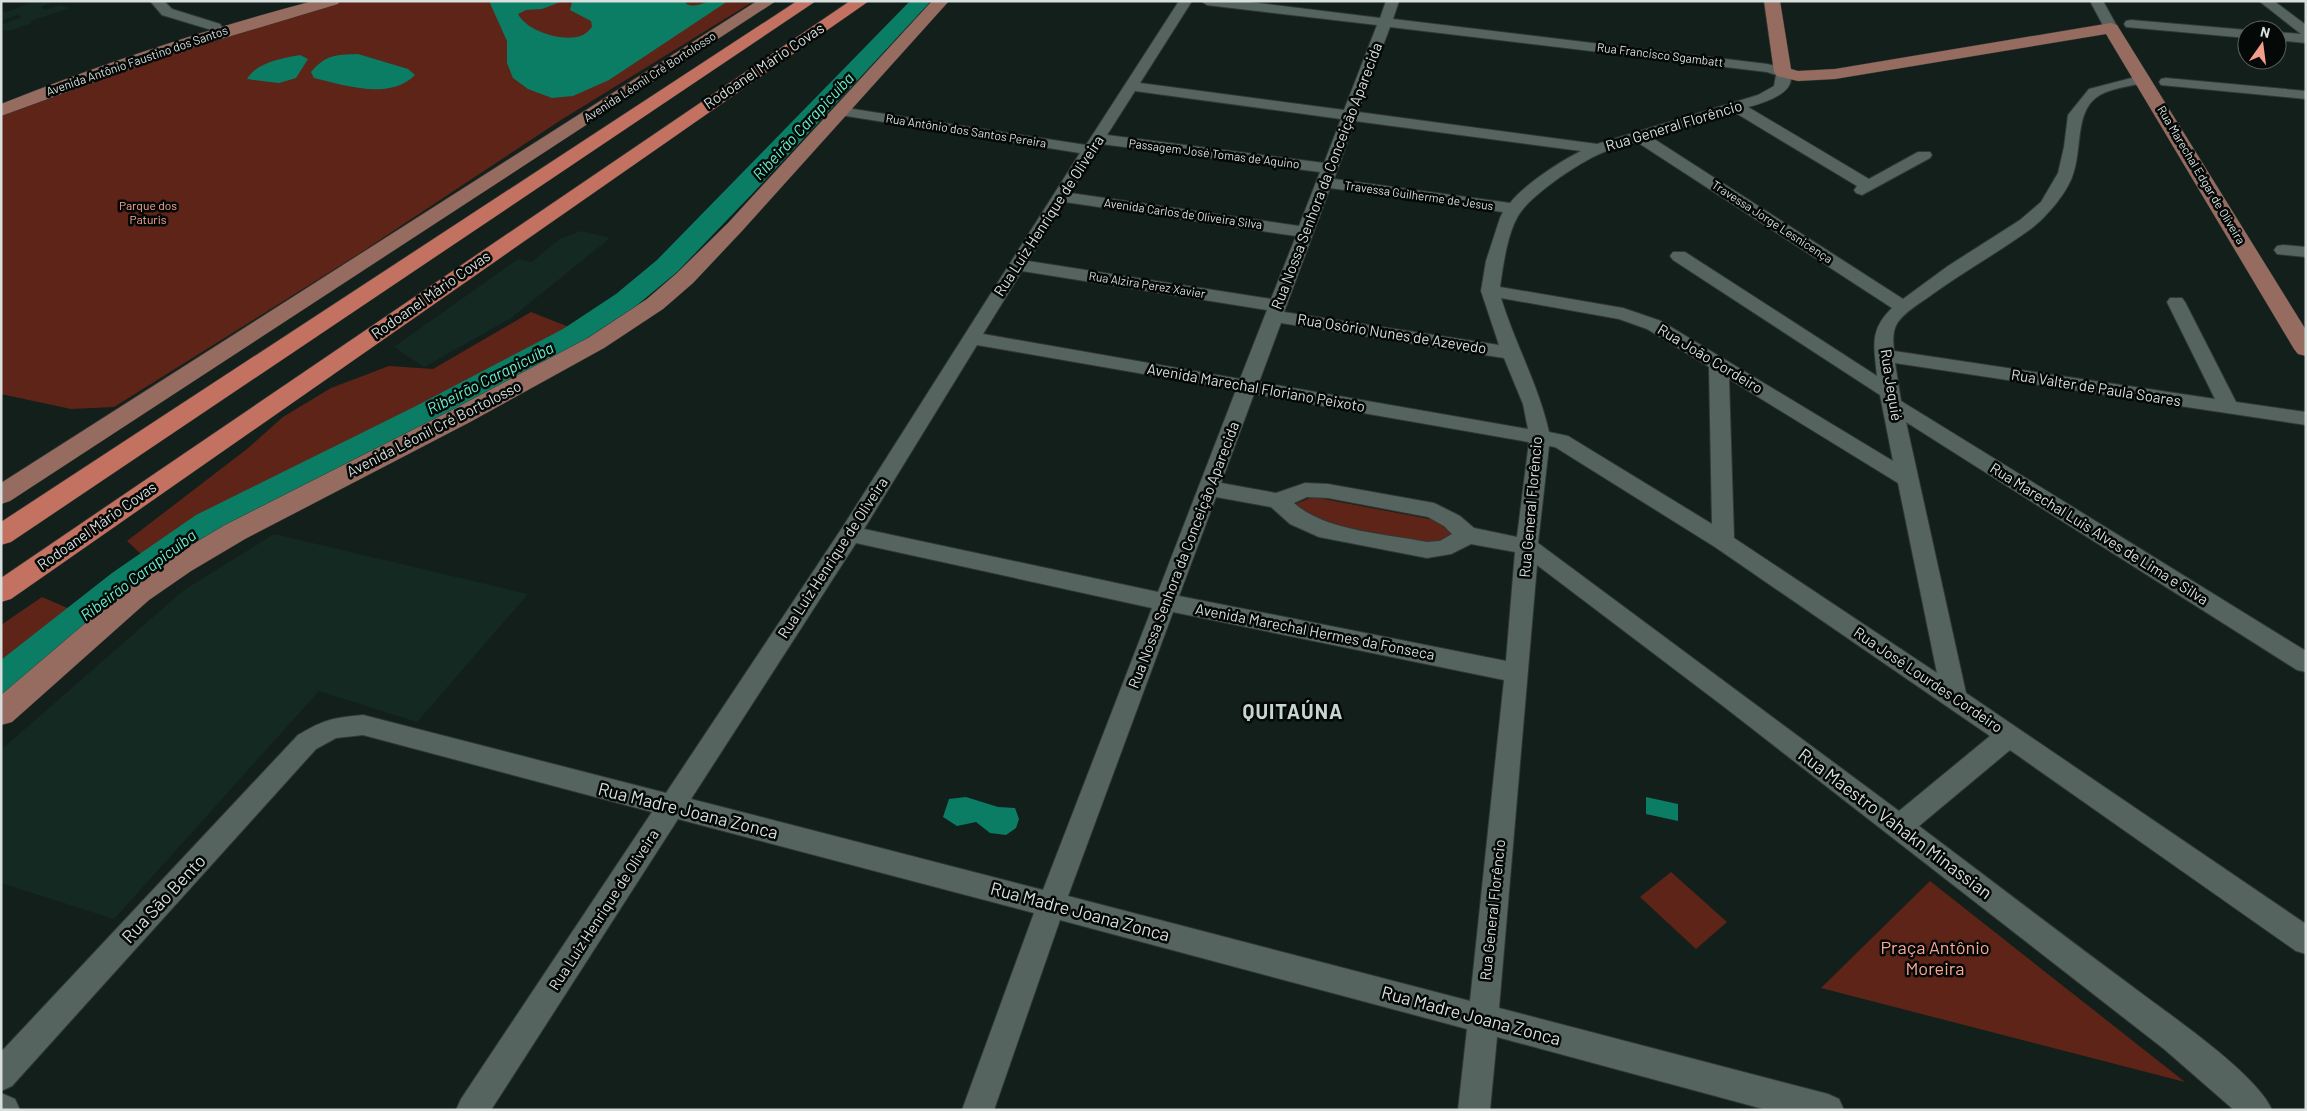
<svg xmlns="http://www.w3.org/2000/svg" width="2307" height="1111" font-family="Barlow,sans-serif">
	<style>
		.built { fill: #152923 }
		.green { fill: #5f2418 }
		.water { fill: #0b7d65 }
		.lines { fill: none; stroke-linecap: round; stroke-linejoin: round }
		.river { fill: #0b7d65; fill-rule: evenodd }
		.minor-casing { stroke: #313835; stroke-width: 2 }
		.major-casing { stroke: #313835; stroke-width: 1 }
		.highway-casing { stroke: #313835; stroke-width: 1 }
		.minor { fill: #56645f; fill-rule: evenodd }
		.major { fill: #976c60; fill-rule: evenodd }
		.highway { fill: #c37160; fill-rule: evenodd }
		.labels { text-anchor: middle; stroke-width: 5; stroke-linejoin: round; paint-order: stroke }
		.far-street-label { font-size: 12px; fill: #d8dfdd; stroke: #040807 }
		.far-park-label { font-size: 12px; fill: #faa795; stroke: #040807 }
		.street-label { font-size: 15px; fill: #d8dfdd; stroke: #040807 }
		.water-label { font-size: 16px; font-style: italic; fill: #6aefcc; stroke: #040807 }
		.near-street-label { font-size: 18px; fill: #d8dfdd; stroke: #040807 }
		.near-park-label { font-size: 18px; fill: #faa795; stroke: #040807 }
		.district-label { font-size: 20px; font-weight: bold; letter-spacing: 1px; fill: #c6d5d0; stroke: #040807 }
	</style>
	<rect width="100%" height="100%" fill="#131f1b"/>
	<!-- built -->
	<path class="built" d="M 34,1 L 53,2 L 41,7 L 45,10 L 60,5 L 70,8 L 30,21 L 32,23 L 9,31 L 1,30 L 1,25 L 22,17 L 17,15 L 1,21 L 1,12 L 7,12 Z
		M 581,231 L 610,238 L 511,318 L 424,367 L 394,347 L 518,259 L 532,262 L 560,239 Z
		M 274,534 L 528,594 L 417,722 L 319,691 L 114,919 L 1,883 L 1,750 L 184,590 Z"/>
	<!-- green -->
	<path class="green" d="M 334,1 L 754,1 L 561,120 L 357,255 L 114,407 L 71,409 L 1,394 L 1,112 L 92,77 Z
		M 531,312 L 569,327 L 350,446 L 251,492 L 141,554 L 127,541 L 247,449 L 283,417 L 331,388 L 389,366 L 433,369 Z
		M 1313,497 L 1440,521 L 1452,534 L 1440,545 L 1307,520 L 1295,504 Z
		M 42,597 L 72,610 L 1,670 L 1,625 Z
		M 1671,872 L 1727,922 L 1696,949 L 1640,897 Z
		M 1930,881 L 2185,1082 L 1821,988 Z"/>
	<!-- water -->
	<path class="water" d="M 489,1 L 563,1 L 542,9 L 526,10 L 518,14 C 527,32 566,43 583,35 C 587,33 589,30 592,27 L 591,21 L 570,10 L 572,2 L 568,1 L 687,1 L 686,4 C 696,8 702,3 710,1 C 716,0 722,1 728,1 L 609,80 L 573,96 L 552,98 L 528,89 L 513,78 L 507,63 L 507,41 Z
		M 358,54 L 408,69 L 415,75 C 389,101 345,85 314,78 L 311,72 C 327,54 335,55 358,54 Z
		M 300,55 L 308,59 L 296,78 L 279,83 L 247,79 C 257,62 283,58 300,55 Z
		M 966,797 L 998,807 L 1015,808 L 1019,819 L 1016,828 L 1006,835 L 990,833 L 976,822 L 957,826 L 943,817 L 949,799 Z
		M 1646,797 L 1678,804 L 1678,821 L 1646,814 Z"/>
	<g class="lines">
		<!-- river -->
		<path class="river" d="M 910,1 L 931,1 L 753,193 L 677,272 L 636,306 L 583,341 L 436,421 L 220,531 L 138,591 L 15,692 L 1,696 L 1,660 L 112,573 L 196,515 L 414,407 L 563,329 L 616,294 L 657,260 Z"/>
		<!-- minor casing -->
		<g class="minor-casing">
			<path id="minor" d="M 150,1 L 164,1 L 172,9 L 220,24 L 222,27 L 215,31 L 162,15 Z
				M 1179,1 L 1192,1 L 1140,83 L 1344,110 L 1377,25 L 1207,5 L 1201,1 L 1242,1 L 1380,18 L 1386,1 L 1399,1 L 1393,19 L 1767,64 L 1788,69 C 1802,92 1763,103 1748,107 L 1869,179 L 1918,152 L 1930,152 L 1932,155 L 1930,158 L 1862,195 L 1856,193 L 1854,190 L 1857,186 L 1734,112 L 1651,137 L 1903,299 L 1948,266 L 2020,220 L 2041,202 L 2058,173 L 2064,147 L 2068,115 L 2089,89 L 2143,75 L 2148,76 L 2150,79 L 2148,82 C 2133,86 2114,87 2100,95 C 2075,109 2082,146 2074,171 C 2069,191 2048,215 2032,228 C 1999,252 1963,272 1930,296 C 1920,303 1906,311 1898,322 C 1892,331 1893,341 1894,351 L 2215,399 L 2167,302 L 2170,298 L 2182,298 L 2185,302 L 2236,402 L 2306,412 L 2306,425 L 1895,363 L 1901,401 L 2306,651 L 2306,672 L 2297,670 L 1906,422 L 1966,693 L 2306,924 L 2306,954 L 2296,951 L 2010,750 L 1919,826 C 1992,881 2064,936 2137,990 C 2170,1015 2257,1074 2272,1110 L 2234,1110 L 2164,1049 L 1727,709 L 1537,565 L 1499,1008 L 1828,1094 L 1839,1099 L 1844,1110 L 1767,1110 L 1497,1037 L 1490,1110 L 1458,1110 L 1467,1029 L 1060,920 L 994,1110 L 962,1110 L 1034,913 L 678,819 L 491,1110 L 456,1110 L 461,1099 L 652,812 L 363,735 L 336,738 L 316,749 L 12,1086 L 1,1091 L 1,1052 L 298,735 C 325,719 332,718 363,715 L 666,793 L 842,528 L 1080,153 L 840,115 L 833,111 L 840,107 L 1086,145 ZM 1390,27 L 1767,72 L 1776,75 L 1774,86 L 1758,95 L 1597,144 L 1358,112 ZM 1135,91 L 1341,119 L 1324,163 L 1107,135 ZM 1355,121 L 1581,151 C 1559,162 1525,184 1510,203 L 1334,179 ZM 1637,142 L 1892,308 C 1869,330 1874,346 1877,376 L 1685,252 L 1673,252 L 1670,256 L 1673,260 L 1880,395 L 1893,461 L 1661,321 L 1623,308 L 1500,287 C 1503,266 1507,235 1518,216 C 1530,195 1581,161 1604,152 C 1614,148 1626,145 1637,142 ZM 1101,144 L 1320,172 L 1299,226 L 1070,193 ZM 1330,188 L 1503,212 L 1500,218 L 1486,261 L 1481,291 L 1499,345 L 1284,312 ZM 1065,202 L 1296,236 L 1271,299 L 1028,261 ZM 1022,271 L 1267,310 L 1240,379 L 983,334 ZM 1501,298 L 1619,319 L 1647,329 L 1709,367 L 1712,524 L 1568,436 L 1549,432 C 1539,386 1515,344 1501,298 ZM 1281,323 L 1504,358 L 1523,404 L 1528,429 L 1259,382 ZM 977,345 L 1236,390 L 1158,592 L 864,529 ZM 1729,379 L 1898,483 L 1937,673 L 1734,538 ZM 1254,394 L 1529,442 L 1517,537 L 1474,528 L 1460,516 L 1434,503 L 1328,484 L 1305,483 L 1276,493 L 1221,483 ZM 1549,446 L 1555,447 L 1715,547 L 1990,736 L 1899,811 L 1538,543 ZM 1216,497 L 1271,507 L 1290,524 L 1319,537 L 1427,558 L 1451,554 L 1471,544 L 1515,552 L 1506,661 L 1179,596 ZM 1307,497 L 1328,498 L 1428,517 L 1444,526 L 1452,534 L 1440,541 L 1427,542 C 1386,534 1325,531 1294,503 ZM 856,543 L 1152,608 L 1043,890 L 691,799 ZM 1173,612 L 1504,680 L 1470,1001 L 1068,896 Z
				M 2090,1 L 2103,1 L 2118,28 L 2116,31 L 2106,31 Z
				M 2259,1 L 2274,1 L 2306,25 L 2306,43 L 2277,40 L 2277,32 L 2301,34 Z
				M 2131,20 L 2247,30 L 2247,38 L 2126,27 L 2124,24 L 2126,21 Z
				M 2166,78 L 2306,91 L 2306,99 L 2161,85 L 2159,82 L 2161,79 Z
				M 2283,245 L 2306,247 L 2306,257 L 2277,254 L 2274,250 L 2277,246 Z
				M 1,1093 L 15,1099 L 20,1110 L 1,1110 Z"/>
		</g>
		<!-- major casing -->
		<g class="major-casing">
			<path id="major" d="M 313,1 L 340,1 L 338,4 L 171,54 L 1,116 L 1,104 C 103,63 207,29 313,1 Z
				M 757,1 L 776,1 L 10,501 L 1,504 L 1,483 Z
				M 932,1 L 949,1 L 742,231 L 693,283 L 663,309 L 604,348 L 470,422 L 245,539 L 191,571 L 149,600 L 12,722 L 1,725 L 1,695 L 129,586 L 171,557 L 225,525 L 452,410 L 588,338 L 647,299 L 677,273 L 728,223 Z
				M 1764,1 L 1780,1 L 1791,69 L 1798,71 L 1835,69 L 2111,23 L 2117,25 L 2306,330 L 2306,356 L 2298,354 L 2294,349 L 2106,34 L 1835,79 L 1798,81 L 1777,76 L 1774,72 Z"/>
		</g>
		<!-- highway casing -->
		<g class="highway-casing">
			<path id="highway" d="M 797,1 L 816,1 L 11,542 L 1,545 L 1,522 Z
				M 850,1 L 869,1 L 11,599 L 1,602 L 1,578 Z"/>
		</g>
		<!-- minor -->
		<use href="#minor" class="minor"/>
		<!-- major -->
		<use href="#major" class="major"/>
		<!-- highway -->
		<use href="#highway" class="highway"/>
	</g>
	<g class="labels">
		<!-- far-street labels -->
		<g class="far-street-label">
			<text transform="translate(1660 55) rotate(7)" y="4">Rua Francisco Sgambatt</text>
			<text transform="translate(137 61) rotate(-19)" y="4">Avenida Antônio Faustino dos Santos</text>
			<text transform="translate(650 77) rotate(-33)" y="4">Avenida Léonil Cré Bortolosso</text>
			<text transform="translate(966 131) rotate(9)" y="4">Rua Antônio dos Santos Pereira</text>
			<text transform="translate(1214 154) rotate(7)" y="4">Passagem José Tomas de Aquino</text>
			<text transform="translate(2201 175) rotate(59)" y="4">Rua Marechal Edgar de Oliveira</text>
			<text transform="translate(1419 196) rotate(8)" y="4">Travessa Guilherme de Jesus</text>
			<text transform="translate(1183 214) rotate(8)" y="4">Avenida Carlos de Oliveira Silva</text>
			<text transform="translate(1772 222) rotate(33)" y="4">Travessa Jorge Lesnicença</text>
			<text transform="translate(1147 285) rotate(9)" y="4">Rua Alzira Perez Xavier</text>
		</g>
		<!-- far-park labels -->
		<g class="far-park-label">
			<text x="148" y="210">Parque dos<tspan x="148" dy="14">Paturis</tspan></text>
		</g>
		<!-- street labels -->
		<g class="street-label">
			<text transform="translate(764 66) rotate(-34)" y="5">Rodoanel Mário Covas</text>
			<text transform="translate(1674 126) rotate(-17)" y="5">Rua General Florêncio</text>
			<text transform="translate(1327 176) rotate(-69)" y="5">Rua Nossa Senhora da Conceição Aparecida</text>
			<text transform="translate(1049 216) rotate(-57)" y="5">Rua Luiz Henrique de Oliveira</text>
			<text transform="translate(431 295) rotate(-35)" y="5">Rodoanel Mário Covas</text>
			<text transform="translate(1392 334) rotate(9)" y="5">Rua Osório Nunes de Azevedo</text>
			<text transform="translate(1710 359) rotate(31)" y="5">Rua João Cordeiro</text>
			<text transform="translate(1891 385) rotate(81)" y="5">Rua Jequié</text>
			<text transform="translate(1256 388) rotate(10)" y="5">Avenida Marechal Floriano Peixoto</text>
			<text transform="translate(2096 388) rotate(9)" y="5">Rua Valter de Paula Soares</text>
			<text transform="translate(434 429) rotate(-27)" y="5">Avenida Léonil Cré Bortolosso</text>
			<text transform="translate(1531 507) rotate(-85)" y="5">Rua General Florêncio</text>
			<text transform="translate(97 526) rotate(-35)" y="5">Rodoanel Mário Covas</text>
			<text transform="translate(2099 534) rotate(32)" y="5">Rua Marechal Luis Alves de Lima e Silva</text>
			<text transform="translate(1184 555) rotate(-69)" y="5">Rua Nossa Senhora da Conceição Aparecida</text>
			<text transform="translate(833 558) rotate(-57)" y="5">Rua Luiz Henrique de Oliveira</text>
			<text transform="translate(1315 632) rotate(11)" y="5">Avenida Marechal Hermes da Fonseca</text>
			<text transform="translate(1928 680) rotate(34)" y="5">Rua José Lourdes Cordeiro</text>
			<text transform="translate(604 910) rotate(-57)" y="5">Rua Luiz Henrique de Oliveira</text>
			<text transform="translate(1493 910) rotate(-84)" y="5">Rua General Florêncio</text>
		</g>
		<!-- water labels -->
		<g class="water-label">
			<text transform="translate(803 126) rotate(-47)" y="6">Ribeirão Carapicuíba</text>
			<text transform="translate(490 378) rotate(-27)" y="6">Ribeirão Carapicuíba</text>
			<text transform="translate(138 575) rotate(-37)" y="6">Ribeirão Carapicuíba</text>
		</g>
		<!-- near-street labels -->
		<g class="near-street-label">
			<text transform="translate(688 811) rotate(14)" y="6">Rua Madre Joana Zonca</text>
			<text transform="translate(1895 824) rotate(37)" y="6">Rua Maestro Vahakn Minassian</text>
			<text transform="translate(164 899) rotate(-47)" y="6">Rua São Bento</text>
			<text transform="translate(1080 912) rotate(15)" y="6">Rua Madre Joana Zonca</text>
			<text transform="translate(1471 1016) rotate(15)" y="6">Rua Madre Joana Zonca</text>
		</g>
		<!-- near-park labels -->
		<g class="near-park-label">
			<text x="1935" y="954">Praça Antônio<tspan x="1935" dy="21">Moreira</tspan></text>
		</g>
		<!-- district labels -->
		<g class="district-label">
			<text x="1293" y="719">QUITAÚNA</text>
		</g>
	</g>
	<!-- border -->
	<rect width="2307" height="1111" fill="none" stroke="#d8dfdd" stroke-width="5"/>
	<!-- north arrow -->
	<g transform="translate(2262 45) rotate(14)"><circle r="24" fill="#040807" stroke="#595e5d"/>
	<path d="M0-4L9 19L0 12L-9 19Z" fill="#f49d8b"/>
	<text y="-8" font-size="14" font-weight="bold" text-anchor="middle" fill="#d8dfdd">N</text>
	</g>
</svg>
